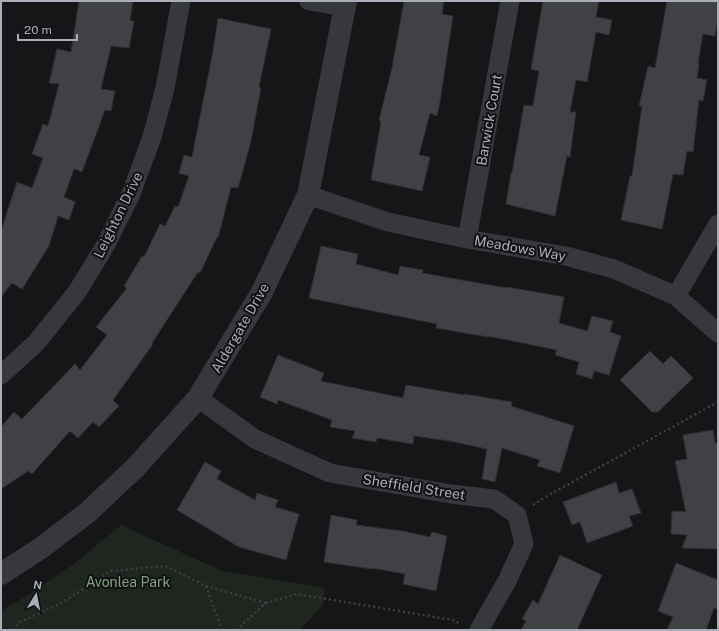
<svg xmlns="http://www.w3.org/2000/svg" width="719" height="631" font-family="'Public Sans',sans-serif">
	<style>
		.green { fill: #1e261f }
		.building { fill: #404145; stroke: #303034 }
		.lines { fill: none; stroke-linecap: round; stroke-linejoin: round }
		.path { stroke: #3d3f44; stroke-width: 2.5; stroke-dasharray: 2 3; stroke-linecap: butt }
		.minor { stroke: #37383d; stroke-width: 19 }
		.tertiary { stroke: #37383d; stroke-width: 22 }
		.labels { text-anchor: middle; stroke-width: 4; stroke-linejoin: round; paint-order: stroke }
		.street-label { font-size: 14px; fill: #a8adb8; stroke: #111113 }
		.park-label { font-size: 14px; fill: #7fa381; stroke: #111113 }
	</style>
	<rect width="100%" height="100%" fill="#161618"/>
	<!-- green -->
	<path class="green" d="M 121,525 L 222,571 L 325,588 L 323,605 L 300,630 L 1,630 L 1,611 L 25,597 L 75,563 Z"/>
	<!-- building -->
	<path class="building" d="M 79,1 L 133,1 L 130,21 L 134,21 L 129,48 L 111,46 L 101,89 L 115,91 L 111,111 L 105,110 L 82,172 L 74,169 L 64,197 L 75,202 L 69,220 L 58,216 L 49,246 L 22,289 L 12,283 L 1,297 L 1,231 L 17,182 L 32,188 L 43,158 L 32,154 L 43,124 L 48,126 L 59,84 L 49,83 L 57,49 L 71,52 Z
		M 404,1 L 444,1 L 442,14 L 453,16 L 440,101 L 437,116 L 430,113 L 419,155 L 430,157 L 422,191 L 371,180 L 381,121 L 379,120 L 392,68 Z
		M 543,1 L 599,1 L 596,17 L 612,20 L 609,35 L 596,32 L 587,82 L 576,80 L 570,112 L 576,112 L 570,157 L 567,156 L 555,216 L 506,204 L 511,173 L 512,173 L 524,105 L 533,106 L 539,71 L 531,69 Z
		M 667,1 L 718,1 L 718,18 L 715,36 L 703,34 L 698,63 L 699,64 L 697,78 L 707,80 L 703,101 L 699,100 L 693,152 L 687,151 L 683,175 L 673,174 L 662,229 L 621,220 L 630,176 L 632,176 L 642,106 L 639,106 L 648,66 L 655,68 Z
		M 218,18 L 271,29 L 259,87 L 261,88 L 251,141 L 238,188 L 231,187 L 218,238 L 217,237 L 200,273 L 198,272 L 152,343 L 153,344 L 113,400 L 119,406 L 99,427 L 93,422 L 78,438 L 70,431 L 32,474 L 28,471 L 1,489 L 1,427 L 14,412 L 22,419 L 75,364 L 80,370 L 107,335 L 96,327 L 127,288 L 124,286 L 142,256 L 144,257 L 160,224 L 165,226 L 175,206 L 178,207 L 189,176 L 179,173 L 184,155 L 192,157 L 213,51 Z
		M 321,246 L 358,254 L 356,264 L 398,275 L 400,266 L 423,270 L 422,273 L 507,288 L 507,287 L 564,297 L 559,323 L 587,331 L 592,316 L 613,321 L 610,332 L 621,336 L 609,375 L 594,371 L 592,379 L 576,374 L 579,362 L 555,355 L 557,350 L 488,336 L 488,337 L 436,328 L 437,324 L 309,298 Z
		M 650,351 L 663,364 L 671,356 L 693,378 L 658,412 L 652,412 L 620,380 Z
		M 278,355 L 324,373 L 321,381 L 403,398 L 406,385 L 464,395 L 465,394 L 512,402 L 511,406 L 574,426 L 560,473 L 537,466 L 540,460 L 502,448 L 495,482 L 482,479 L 487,449 L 450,441 L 414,436 L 413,444 L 377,438 L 376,442 L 352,438 L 355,431 L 330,427 L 332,420 L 278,400 L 277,404 L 260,397 Z
		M 713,430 L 715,443 L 718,443 L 718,549 L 682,548 L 687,535 L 671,534 L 672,511 L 686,512 L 675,461 L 687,459 L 683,435 Z
		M 205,462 L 221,471 L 217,479 L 255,500 L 257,493 L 278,500 L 275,507 L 299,514 L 286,560 L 239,547 L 177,510 Z
		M 616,482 L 619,493 L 632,489 L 641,513 L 629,516 L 633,526 L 587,543 L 580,522 L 572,525 L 563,502 Z
		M 331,515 L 357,520 L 356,525 L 402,531 L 430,537 L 432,532 L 447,536 L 436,591 L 403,584 L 405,574 L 372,568 L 372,569 L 324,562 Z
		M 560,555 L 602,575 L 577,630 L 521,630 L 526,621 L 522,619 L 533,600 L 538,604 Z
		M 676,563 L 718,580 L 718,609 L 714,608 L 706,630 L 667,630 L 673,617 L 658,611 Z"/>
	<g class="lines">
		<!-- path -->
		<path class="path" d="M 533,505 L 547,496 L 718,402
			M 206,586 L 222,630
			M 13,630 L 20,622 L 60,604 L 111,571 L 165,566 L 206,586 L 266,603
			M 236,630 L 266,603 L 297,594 L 453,620 L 461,624"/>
		<!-- minor -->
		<path class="minor" d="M 309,1 L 345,7
			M 308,195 L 388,222 L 467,239 L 566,256 L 614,269 L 676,296 L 718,333
			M 467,239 L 510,1
			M 676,296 L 718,224
			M 1,375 L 36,343 L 77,292 L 105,246 L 131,194 L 152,137 L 165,88 L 181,1
			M 198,398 L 255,439 L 330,473 L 451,494 L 494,499 L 517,515 L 524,544 L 507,581 L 479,630"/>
		<!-- tertiary -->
		<path class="tertiary" d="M 1,574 L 41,548 L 87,513 L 136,467 L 198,398 L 262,292 L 308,195 L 346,1"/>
	</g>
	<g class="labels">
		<!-- street labels -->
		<g class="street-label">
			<text transform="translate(489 120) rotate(-80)" y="5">Barwick Court</text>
			<text transform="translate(118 215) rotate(-64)" y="5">Leighton Drive</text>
			<text transform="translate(520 248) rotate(10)" y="5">Meadows Way</text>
			<text transform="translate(240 328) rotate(-60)" y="5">Aldergate Drive</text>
			<text transform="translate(414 487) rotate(9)" y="5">Sheffield Street</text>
		</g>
		<!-- park labels -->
		<g class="park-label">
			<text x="128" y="587">Avonlea Park</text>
		</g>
	</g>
	<!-- border -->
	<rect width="719" height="631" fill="none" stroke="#a8adb8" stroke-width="4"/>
	<!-- north arrow -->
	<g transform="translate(36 595) rotate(10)" stroke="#111113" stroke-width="3" paint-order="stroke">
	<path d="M0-3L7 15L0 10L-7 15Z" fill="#a8adb8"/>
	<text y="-6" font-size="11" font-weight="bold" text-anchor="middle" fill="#a8adb8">N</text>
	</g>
	<!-- scale -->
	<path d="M18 34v6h59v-6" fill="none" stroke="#a8adb8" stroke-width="2"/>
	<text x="24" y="34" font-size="12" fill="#a8adb8" stroke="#111113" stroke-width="3" paint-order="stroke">20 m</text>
</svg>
